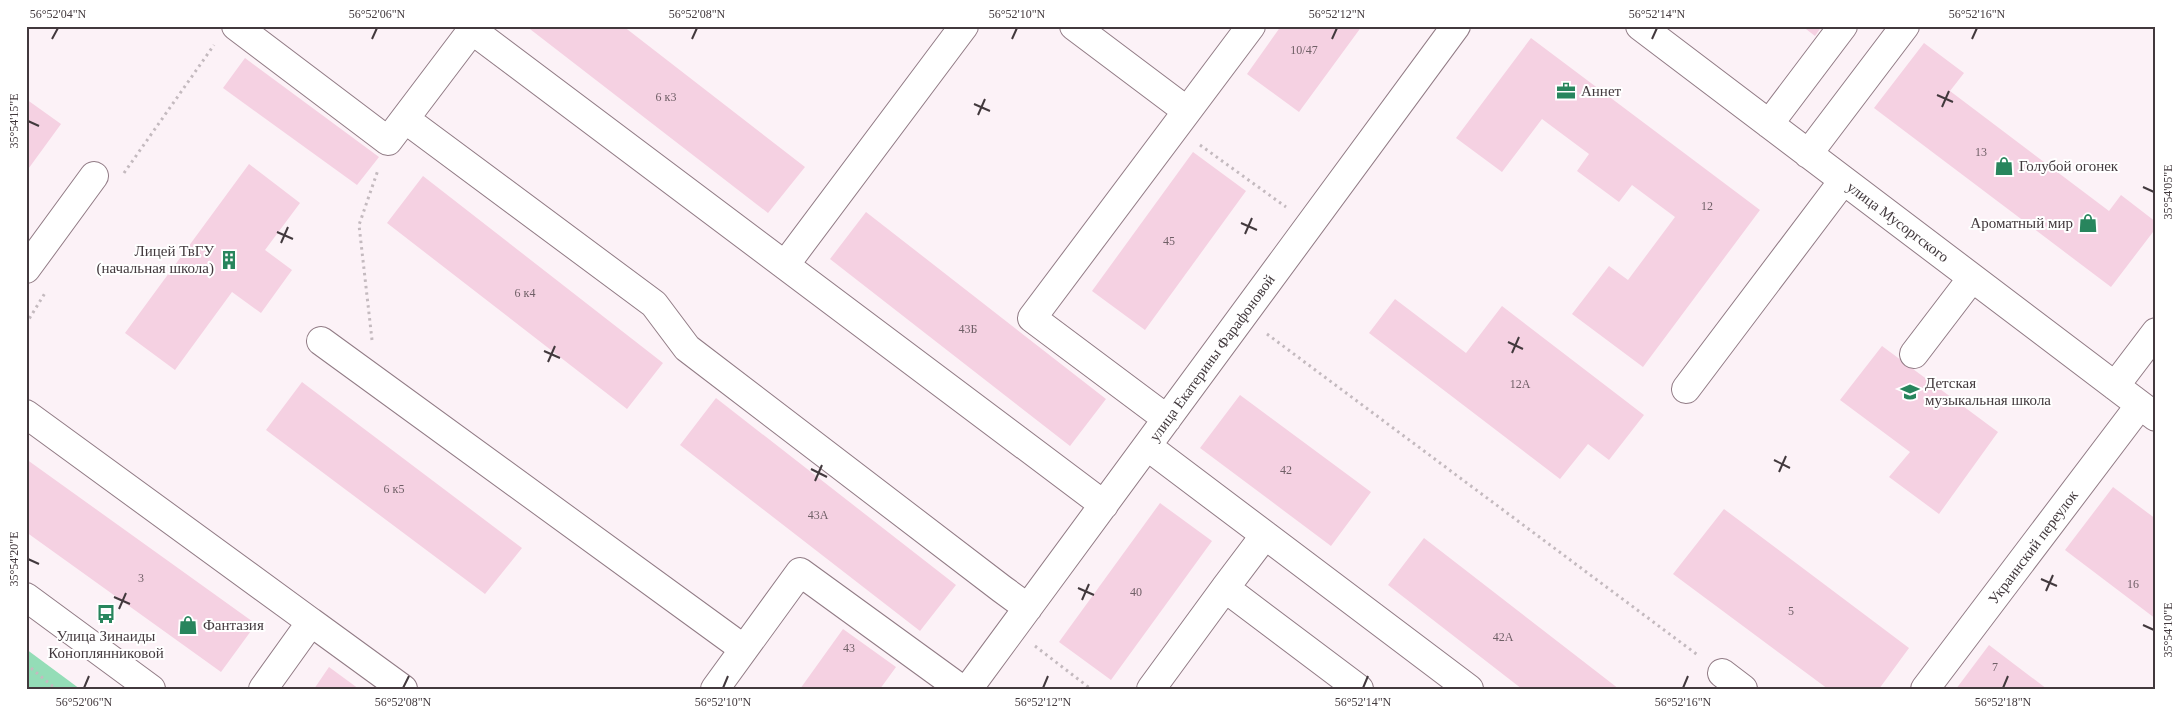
<svg xmlns="http://www.w3.org/2000/svg" width="2182" height="715" font-family="'Times New Roman',serif">
	<style>
		.green { fill: #94ddb7 }
		.building { fill: #f5d1e2 }
		.lines { fill: none; stroke-linecap: round; stroke-linejoin: round }
		.minor-casing { stroke: #917b85; stroke-width: 30 }
		.path { stroke: #c4babf; stroke-width: 3; stroke-dasharray: 2.5 4; stroke-linecap: butt }
		.minor { stroke: #fff; stroke-width: 28 }
		.ticks { fill: none; stroke: #42393d; stroke-width: 2 }
		.labels { text-anchor: middle; stroke-width: 4; stroke-linejoin: round; paint-order: stroke }
		.number-label { font-size: 12px; fill: #6f5f66 }
		.poi-label { font-size: 15px; fill: #42393d; stroke: #fff; text-anchor: start }
		.street-label { font-size: 15px; fill: #42393d; stroke: #fff }
		.neatline { fill: none; stroke: #42393d; stroke-width: 2 }
		.ticks-label { font-size: 12px; text-anchor: middle; fill: #42393d }
	</style>
	<rect width="100%" height="100%" fill="#fcf2f7"/>
	<!-- green -->
	<path class="green" d="M 26,649 L 80,689 L 26,689 Z"/>
	<!-- building -->
	<path class="building" d="M 526,26 L 623,26 L 805,167 L 768,213 Z
		M 1281,26 L 1362,26 L 1299,112 L 1247,74 Z
		M 1802,26 L 1822,26 L 1815,36 Z
		M 1531,38 L 1760,210 L 1643,367 L 1572,314 L 1609,266 L 1628,280 L 1675,217 L 1632,185 L 1619,202 L 1577,171 L 1589,154 L 1542,119 L 1502,172 L 1456,138 Z
		M 1924,43 L 1964,73 L 1950,91 L 2109,211 L 2121,195 L 2156,222 L 2156,228 L 2111,287 L 1874,108 Z
		M 245,58 L 379,157 L 357,185 L 223,88 Z
		M 26,99 L 61,124 L 26,172 Z
		M 1193,152 L 1246,191 L 1145,330 L 1092,291 Z
		M 249,164 L 300,203 L 265,250 L 292,270 L 261,313 L 232,292 L 175,370 L 125,333 Z
		M 423,176 L 663,363 L 627,409 L 387,223 Z
		M 866,212 L 1106,399 L 1070,446 L 830,259 Z
		M 1395,299 L 1466,353 L 1502,306 L 1644,415 L 1609,460 L 1588,444 L 1560,479 L 1369,333 Z
		M 1882,346 L 1998,432 L 1939,514 L 1889,477 L 1910,452 L 1840,400 Z
		M 302,382 L 522,548 L 485,594 L 266,430 Z
		M 1240,395 L 1371,492 L 1331,546 L 1200,448 Z
		M 716,398 L 956,585 L 920,631 L 680,445 Z
		M 26,459 L 256,624 L 221,672 L 26,532 Z
		M 2113,487 L 2156,519 L 2156,619 L 2065,550 Z
		M 1160,503 L 1212,541 L 1111,680 L 1059,642 Z
		M 1724,509 L 1909,648 L 1879,689 L 1828,689 L 1673,574 Z
		M 1424,538 L 1619,689 L 1522,689 L 1388,585 Z
		M 843,629 L 896,667 L 880,689 L 800,689 Z
		M 1989,645 L 2047,689 L 1956,689 Z
		M 329,667 L 359,689 L 314,689 Z"/>
	<g class="lines">
		<!-- minor casing -->
		<g class="minor-casing">
			<path id="minor" d="M 236,26 L 388,141 L 475,26
				M 1074,26 L 1187,111
				M 1640,26 L 2156,417
				M 472,30 L 1104,505
				M 405,119 L 654,304 L 687,348 L 1002,589 L 1028,608
				M 1769,124 L 1843,26
				M 1808,154 L 1905,26
				M 785,265 L 964,26
				M 26,269 L 94,176
				M 321,341 L 744,649
				M 1914,354 L 1972,278
				M 2115,386 L 2156,332
				M 1686,389 L 1843,181
				M 26,414 L 311,622
				M 1167,419 L 1032,318 L 1251,26
				M 1147,446 L 1469,689
				M 1265,535 L 1225,588 L 1359,689
				M 26,597 L 151,689
				M 1722,673 L 1743,689
				M 263,689 L 311,622 L 403,689
				M 715,689 L 800,572 L 961,689
				M 968,689 L 1456,26
				M 1151,689 L 1225,588
				M 1925,689 L 2140,405"/>
		</g>
		<!-- path -->
		<path class="path" d="M 1200,145 L 1286,207
			M 124,173 L 214,45
			M 26,324 L 45,293
			M 1267,334 L 1699,656
			M 372,340 L 359,225 L 378,170
			M 1035,646 L 1091,689
			M 26,664 L 56,689"/>
		<!-- minor -->
		<use href="#minor" class="minor"/>
	</g>
	<!-- ticks -->
	<path class="ticks" d="M 52,39 L 58,28M 372,39 L 377,28M 692,39 L 697,28M 1012,39 L 1017,28M 1332,39 L 1337,28M 1652,39 L 1657,28M 1972,39 L 1977,28M 1937,95 L 1953,102M 974,104 L 990,111M 1942,107 L 1949,91M 978,115 L 985,99M 28,121 L 39,126M 2143,187 L 2154,192M 1241,223 L 1257,230M 277,232 L 293,239M 1245,234 L 1252,218M 281,243 L 288,227M 1508,342 L 1523,349M 544,351 L 560,358M 1512,353 L 1519,337M 548,362 L 555,346M 1774,460 L 1790,468M 811,469 L 827,477M 1779,472 L 1786,456M 815,481 L 822,465M 28,559 L 39,564M 2041,579 L 2057,586M 1078,588 L 1094,595M 2046,591 L 2053,575M 114,597 L 130,604M 1082,600 L 1089,584M 119,609 L 126,593M 2143,625 L 2154,630M 84,688 L 89,676M 403,688 L 409,676M 723,688 L 728,676M 1043,688 L 1048,676M 1363,688 L 1368,676M 1683,688 L 1688,676M 2003,688 L 2008,676"/>
	<!-- icons -->
	<defs>
		<g id="office-bare" transform="scale(1.5)"><path d="M-6-3h4V-5.5h4V-3h4V5H-6ZM-1-4.5V-3h2v-1.5ZM-6 0V1H6V0Z" fill="#28855d" stroke="#fff" stroke-width="2.5" paint-order="stroke"/></g>
		<g id="shop-bare" transform="scale(1.5)"><path d="M-5-2.5h2.3a2.7 3.5 0 0 1 5.4 0H5L5.5 6h-11ZM-1.5-2.5h3a1.5 2.3 0 0 0-3 0Z" fill="#28855d" stroke="#fff" stroke-width="2.5" paint-order="stroke"/></g>
		<g id="building-bare" transform="scale(1.5)"><path d="M-4-6H4V6H1V3H-1V6H-4ZM-2.5-4.3h1.7v1.8h-1.7ZM.8-4.3h1.7v1.8H.8ZM-2.5-1h1.7V.8h-1.7ZM.8-1h1.7V.8H.8Z" fill="#28855d" stroke="#fff" stroke-width="2.5" paint-order="stroke"/></g>
		<g id="school-bare" transform="scale(1.5)"><path d="M0-5L7-2L0 1L-7-2ZM-4 1L0 2.5L4 1V4Q0 6-4 4Z" fill="#28855d" stroke="#fff" stroke-width="2.5" paint-order="stroke"/></g>
		<g id="bus-bare" transform="scale(1.5)"><path d="M-5-6H5V4H4V6H2V4H-2V6H-4V4H-5ZM-3.5-4V0h7V-4ZM-3.5 1.2v1.5H-2V1.2ZM2 1.2v1.5H3.5V1.2Z" fill="#28855d" stroke="#fff" stroke-width="2.5" paint-order="stroke"/></g>
	</defs>
	<g fill-rule="evenodd">
		<use href="#office-bare" x="1566" y="91"/>
		<use href="#shop-bare" x="2004" y="166"/>
		<use href="#shop-bare" x="2088" y="223"/>
		<use href="#building-bare" x="229" y="260"/>
		<use href="#school-bare" x="1910" y="392"/>
		<use href="#bus-bare" x="106" y="614"/>
		<use href="#shop-bare" x="188" y="625"/>
	</g>
	<g class="labels">
		<!-- number labels -->
		<g class="number-label">
			<text x="1304" y="54">10/47</text>
			<text x="666" y="101">6 к3</text>
			<text x="1981" y="156">13</text>
			<text x="1707" y="210">12</text>
			<text x="1169" y="245">45</text>
			<text x="525" y="297">6 к4</text>
			<text x="968" y="333">43Б</text>
			<text x="1520" y="388">12А</text>
			<text x="1286" y="474">42</text>
			<text x="394" y="493">6 к5</text>
			<text x="818" y="519">43А</text>
			<text x="141" y="582">3</text>
			<text x="2133" y="588">16</text>
			<text x="1136" y="596">40</text>
			<text x="1791" y="615">5</text>
			<text x="1503" y="641">42А</text>
			<text x="849" y="652">43</text>
			<text x="1995" y="671">7</text>
		</g>
		<!-- poi labels -->
		<g class="poi-label">
			<text x="1581" y="96">Аннет</text>
			<text x="2019" y="171">Голубой огонек</text>
			<text x="2073" y="228" text-anchor="end">Ароматный мир</text>
			<text x="214" y="256" text-anchor="end">Лицей ТвГУ<tspan x="214" dy="17">(начальная школа)</tspan></text>
			<text x="1925" y="388">Детская<tspan x="1925" dy="17">музыкальная школа</tspan></text>
			<text x="203" y="630">Фантазия</text>
			<text x="106" y="641" text-anchor="middle">Улица Зинаиды<tspan x="106" dy="17">Коноплянниковой</tspan></text>
		</g>
		<!-- street labels -->
		<g class="street-label">
			<text transform="translate(1898 222) rotate(37)" y="5">улица Мусоргского</text>
			<text transform="translate(1212 358) rotate(-54)" y="5">улица Екатерины Фарафоновой</text>
			<text transform="translate(2033 547) rotate(-53)" y="5">Украинский переулок</text>
		</g>
	</g>
	<!-- border -->
	<rect width="2182" height="715" fill="none" stroke="#ffffff" stroke-width="55"/>
	<rect x="28" y="28" width="2126" height="660" class="neatline"/>
	<g class="ticks-label">
		<text x="58" y="18">56°52'04"N</text>
		<text x="377" y="18">56°52'06"N</text>
		<text x="697" y="18">56°52'08"N</text>
		<text x="1017" y="18">56°52'10"N</text>
		<text x="1337" y="18">56°52'12"N</text>
		<text x="1657" y="18">56°52'14"N</text>
		<text x="1977" y="18">56°52'16"N</text>
		<text transform="translate(14 121) rotate(-90)" y="4">35°54'15"E</text>
		<text transform="translate(2168 192) rotate(-90)" y="4">35°54'05"E</text>
		<text transform="translate(14 559) rotate(-90)" y="4">35°54'20"E</text>
		<text transform="translate(2168 630) rotate(-90)" y="4">35°54'10"E</text>
		<text x="84" y="706">56°52'06"N</text>
		<text x="403" y="706">56°52'08"N</text>
		<text x="723" y="706">56°52'10"N</text>
		<text x="1043" y="706">56°52'12"N</text>
		<text x="1363" y="706">56°52'14"N</text>
		<text x="1683" y="706">56°52'16"N</text>
		<text x="2003" y="706">56°52'18"N</text>
	</g>
</svg>
